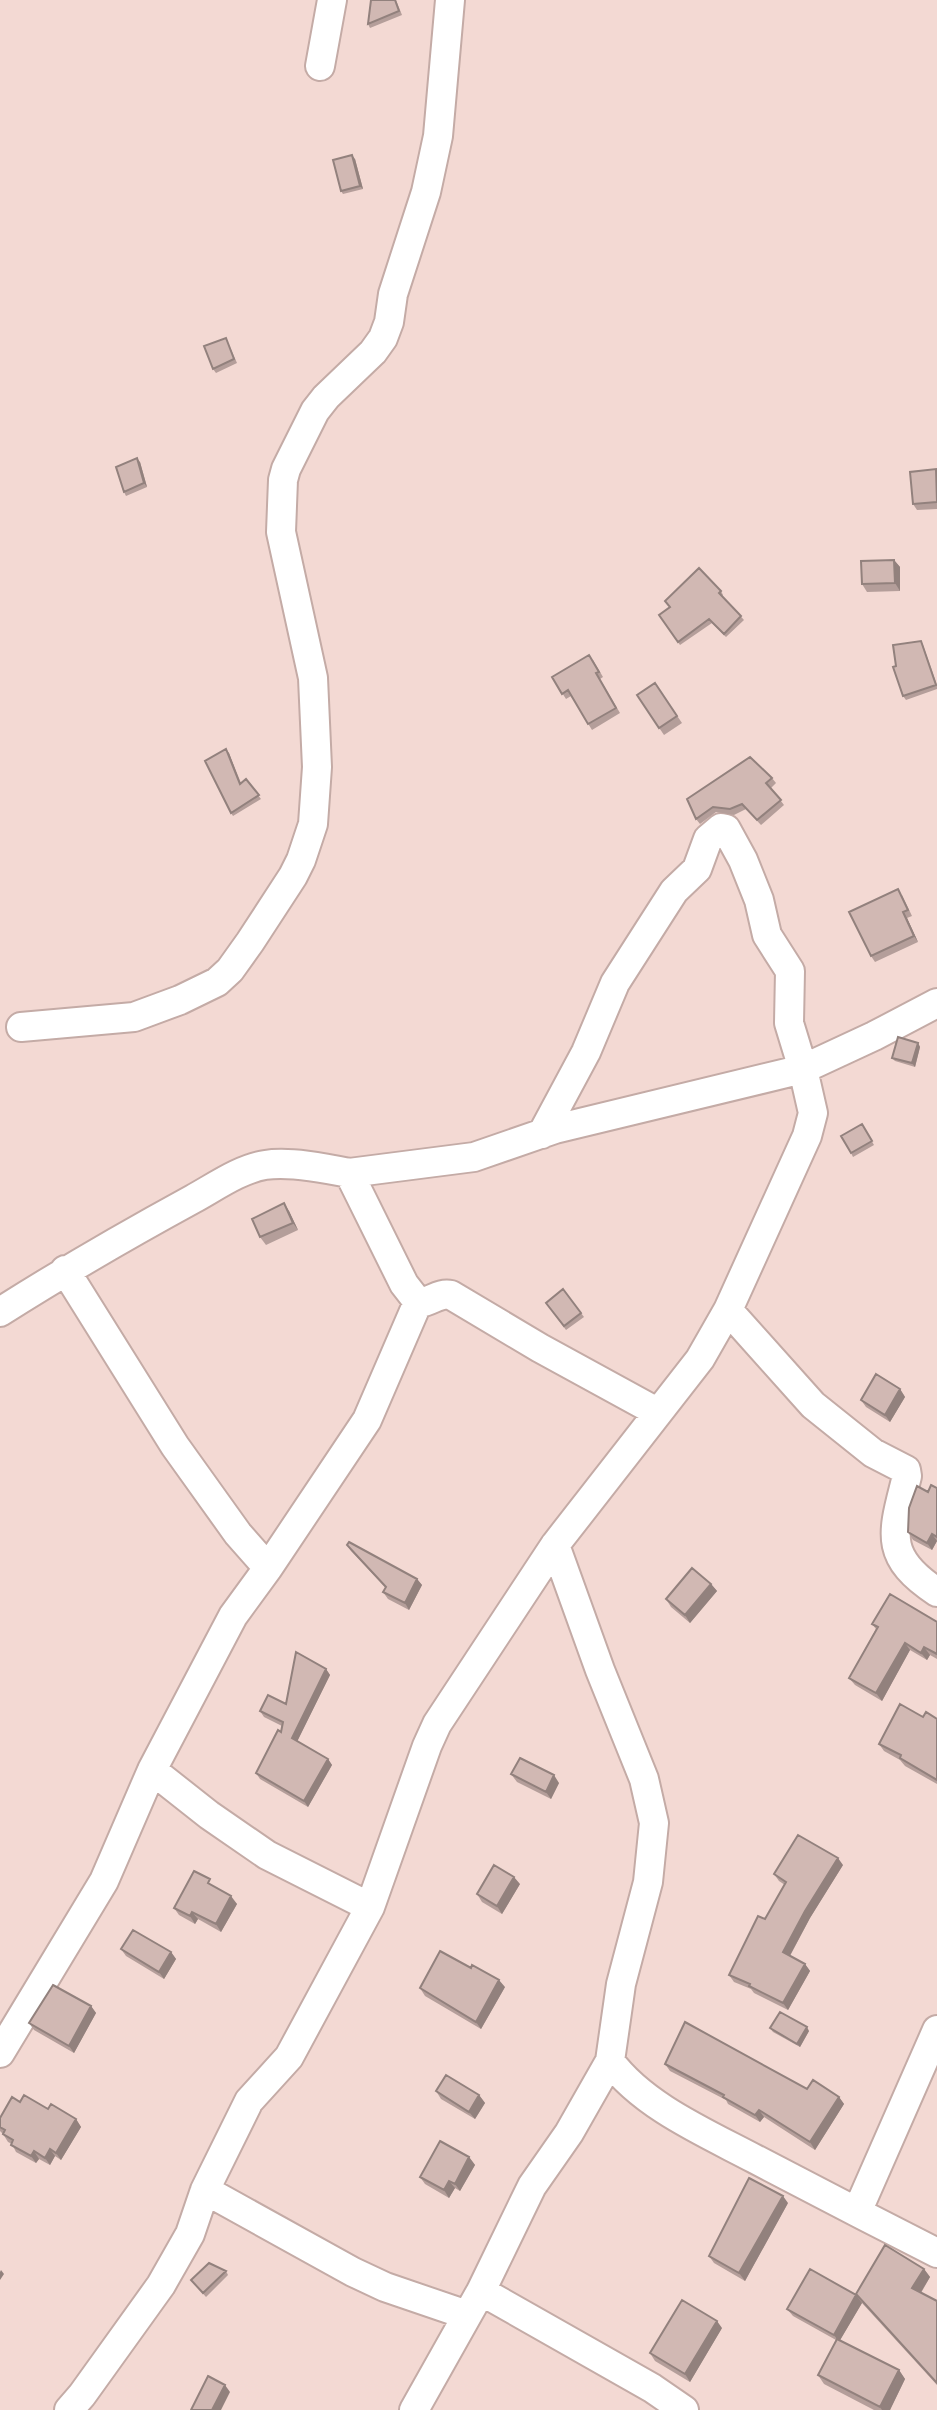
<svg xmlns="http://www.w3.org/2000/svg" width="937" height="2410" font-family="'Roboto Condensed',sans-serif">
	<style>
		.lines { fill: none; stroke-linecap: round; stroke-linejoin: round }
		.minor-casing { stroke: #c4aba6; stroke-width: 32 }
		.minor { stroke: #fff; stroke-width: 28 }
		.wall { fill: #b49e9a }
		.shaded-wall { fill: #92817d }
		.building { fill: #d1b8b3; stroke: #92817d; stroke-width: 2 }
	</style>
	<rect width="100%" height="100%" fill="#f3d9d3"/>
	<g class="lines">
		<!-- minor casing -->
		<g class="minor-casing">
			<path id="minor" d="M 320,66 L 332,0
				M 21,1027 L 134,1017 L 180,1000 L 217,982 L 230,970 L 250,942 L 293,876 L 301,860 L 313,824 L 317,767 L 313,678 L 281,532 L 283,480 L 286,469 L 315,411 L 326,397 L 373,352 L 383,338 L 389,322 L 393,294 L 426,192 L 438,136 L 450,0
				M 349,1173 L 404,1284 L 418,1302 C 429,1304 438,1292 451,1295 L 540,1348 L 657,1412
				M 65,1270 L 175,1446 L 238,1534 L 268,1568
				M 728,1310 L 813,1405 L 873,1453 L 906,1470 L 907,1476 C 893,1532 882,1556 937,1592
				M 0,1312 C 63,1272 127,1235 193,1199 C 215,1187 240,1169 265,1165 C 289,1161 325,1168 349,1173 L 474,1157 L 555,1129 L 803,1069 L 874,1036 L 937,1003
				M 152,1770 L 209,1815 L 267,1855 L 370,1907
				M 0,2053 L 104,1881 L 152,1770 L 233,1616 L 268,1568 L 367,1420 L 418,1302
				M 610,2061 C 643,2106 706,2133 755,2159 C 816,2191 876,2222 937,2253
				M 205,2190 L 353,2272 L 385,2287 L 467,2315
				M 857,2212 L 937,2030
				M 481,2291 L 652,2388 L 684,2410
				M 69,2410 L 82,2395 L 161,2285 L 190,2234 L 205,2190 L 249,2101 L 289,2057 L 370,1907 L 427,1746 L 437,1724 L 555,1545 L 700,1359 L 728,1310 L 807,1136 L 813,1113 L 803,1069 L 789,1023 L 790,971 L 767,935 L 759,900 L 743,860 L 726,829 L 721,828 L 708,839 L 697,869 L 674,891 L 615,983 L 586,1052 L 542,1134
				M 414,2410 L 481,2291 L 532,2186 L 569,2133 L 610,2061 L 621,1984 L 648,1882 L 654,1823 L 644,1779 L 600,1670 L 555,1545"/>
		</g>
		<!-- minor -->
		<use href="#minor" class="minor"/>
	</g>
	<!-- wall -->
	<path class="wall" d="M 371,0 L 396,0 L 402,15 L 370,28 L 368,24 Z
		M 355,159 L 363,189 L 343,194 L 341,191 Z
		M 226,338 L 237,363 L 216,373 L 213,369 Z
		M 140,462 L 147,487 L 126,496 L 124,492 Z
		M 936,469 L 937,470 L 937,509 L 917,510 L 913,504 Z
		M 894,560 L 900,567 L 900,591 L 867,592 L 862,584 Z
		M 721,591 L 723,595 L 722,596 L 744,620 L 726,637 L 712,623 L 680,645 L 659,615 Z
		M 921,641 L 923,645 L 937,685 L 937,689 L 906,700 L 903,696 L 896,666 Z
		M 593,660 L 603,677 L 600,679 L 620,713 L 592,730 L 571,696 L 566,699 L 552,677 Z
		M 655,683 L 682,723 L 664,735 L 637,695 Z
		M 229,753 L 241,783 L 246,779 L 261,799 L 233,816 L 231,813 Z
		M 772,778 L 776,783 L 771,788 L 784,805 L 761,825 L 746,809 L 734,815 L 716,812 L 700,824 L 696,819 L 687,799 Z
		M 902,895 L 912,916 L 907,918 L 918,942 L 875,962 L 871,956 Z
		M 918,1043 L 920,1047 L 915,1067 L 895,1061 L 892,1058 Z
		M 862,1124 L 874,1145 L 853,1157 L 851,1153 Z
		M 289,1211 L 298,1230 L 266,1245 L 260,1237 Z
		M 563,1289 L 584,1317 L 566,1330 L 546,1303 Z
		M 900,1389 L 905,1397 L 890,1422 L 866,1407 L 861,1400 Z
		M 937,1488 L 937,1541 L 932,1550 L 913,1540 L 908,1532 L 928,1492 Z
		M 347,1545 L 417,1579 L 422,1585 L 409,1610 L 388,1599 L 383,1592 L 386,1588 L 351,1551 Z
		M 711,1584 L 717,1591 L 690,1623 L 671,1607 L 666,1599 Z
		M 937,1622 L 937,1659 L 930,1655 L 927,1660 L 910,1650 L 882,1701 L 855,1685 L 849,1678 L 876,1629 L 872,1624 Z
		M 326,1669 L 330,1675 L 297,1741 L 328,1759 L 332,1765 L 308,1807 L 260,1779 L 256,1773 L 281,1732 L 282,1726 L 264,1717 L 260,1711 L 286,1704 Z
		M 923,1717 L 937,1719 L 937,1784 L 905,1766 L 900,1760 L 884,1751 L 879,1744 Z
		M 511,1774 L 559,1783 L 551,1799 L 517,1782 Z
		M 843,1865 L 810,1918 L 790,1956 L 805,1964 L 810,1971 L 788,2010 L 754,1993 L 751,1989 L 734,1982 L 729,1975 L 765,1919 L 785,1885 L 779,1881 L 774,1874 Z
		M 520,1884 L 502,1914 L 482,1902 L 477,1894 Z
		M 215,1887 L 237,1904 L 221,1932 L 198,1919 L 195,1924 L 179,1915 L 174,1908 Z
		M 121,1949 L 171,1952 L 176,1959 L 164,1979 L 126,1956 Z
		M 505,1987 L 481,2029 L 425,1996 L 420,1988 Z
		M 91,2006 L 96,2013 L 74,2053 L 34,2030 L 29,2023 Z
		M 770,2028 L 809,2031 L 800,2047 L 773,2032 Z
		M 665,2064 L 807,2089 L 839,2097 L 844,2104 L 815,2150 L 764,2117 L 760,2122 L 728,2104 L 726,2100 L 670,2071 Z
		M 436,2091 L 479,2095 L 485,2103 L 475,2119 L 441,2099 Z
		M 20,2102 L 48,2109 L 76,2119 L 81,2127 L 61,2160 L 55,2156 L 50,2165 L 39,2159 L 36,2163 L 16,2152 L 12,2144 L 8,2142 L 3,2134 L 0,2131 L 0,2118 Z
		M 469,2157 L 475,2165 L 460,2191 L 455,2188 L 449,2198 L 425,2184 L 420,2177 Z
		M 788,2203 L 745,2281 L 714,2263 L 709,2256 Z
		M 924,2269 L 930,2277 L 921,2293 L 937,2301 L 937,2385 L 862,2303 L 840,2340 L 899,2370 L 905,2379 L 890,2410 L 874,2410 L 824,2384 L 818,2375 L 836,2340 L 793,2316 L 787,2309 L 856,2295 Z
		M 226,2271 L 228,2275 L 206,2297 L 191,2280 Z
		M 722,2328 L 690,2382 L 655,2361 L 650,2353 Z"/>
	<!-- shaded-wall -->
	<path class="shaded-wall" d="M 352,155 L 355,159 L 363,189 L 360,186 Z
		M 137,458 L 140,462 L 147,487 L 144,483 Z
		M 894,560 L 900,567 L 900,591 L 895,583 Z
		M 226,749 L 229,753 L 242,788 L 240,784 Z
		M 903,912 L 907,918 L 918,942 L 914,936 Z
		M 918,1043 L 920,1047 L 915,1067 L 912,1063 Z
		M 284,1203 L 289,1211 L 298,1230 L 293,1223 Z
		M 900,1389 L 905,1397 L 890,1422 L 885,1415 Z
		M 932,1534 L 937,1541 L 932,1550 L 927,1543 Z
		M 417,1579 L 422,1585 L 409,1610 L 405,1603 Z
		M 711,1584 L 717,1591 L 690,1623 L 685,1615 Z
		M 905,1643 L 910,1650 L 882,1701 L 876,1693 Z
		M 924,1647 L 930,1655 L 927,1660 L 921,1653 Z
		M 326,1669 L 330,1675 L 296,1744 L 292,1738 Z
		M 328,1759 L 332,1765 L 308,1807 L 304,1801 Z
		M 554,1775 L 559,1783 L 551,1799 L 546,1792 Z
		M 838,1858 L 843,1865 L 810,1918 L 788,1959 L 783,1952 L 805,1911 Z
		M 514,1877 L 520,1884 L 502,1914 L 497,1906 Z
		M 231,1896 L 237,1904 L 221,1932 L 216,1924 Z
		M 192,1912 L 198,1919 L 195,1924 L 190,1916 Z
		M 171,1952 L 176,1959 L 164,1979 L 159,1972 Z
		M 805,1964 L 810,1971 L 788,2010 L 783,2003 Z
		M 499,1980 L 505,1987 L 481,2029 L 476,2022 Z
		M 91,2006 L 96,2013 L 74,2053 L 69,2046 Z
		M 807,2027 L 809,2031 L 800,2047 L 797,2044 Z
		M 479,2095 L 485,2103 L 475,2119 L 469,2112 Z
		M 839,2097 L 844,2104 L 815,2150 L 810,2142 Z
		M 759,2110 L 764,2117 L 760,2122 L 755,2115 Z
		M 76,2119 L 81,2127 L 61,2160 L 56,2153 Z
		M 50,2149 L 55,2156 L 50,2165 L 45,2158 Z
		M 34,2151 L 39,2159 L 36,2163 L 31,2156 Z
		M 469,2157 L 475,2165 L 460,2191 L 455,2184 Z
		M 449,2181 L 455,2188 L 449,2198 L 444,2190 Z
		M 783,2196 L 788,2203 L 745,2281 L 739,2273 Z
		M 924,2269 L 930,2277 L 918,2297 L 912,2288 Z
		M 1,2270 L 4,2274 L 0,2280 L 0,2272 Z
		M 856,2295 L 862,2303 L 839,2342 L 834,2335 Z
		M 717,2321 L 722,2328 L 690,2382 L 685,2374 Z
		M 899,2370 L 905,2379 L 890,2410 L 882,2410 L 880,2407 Z
		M 225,2385 L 230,2392 L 221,2410 L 212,2410 Z"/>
	<!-- building -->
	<path class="building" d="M 371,0 L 395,0 L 399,11 L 368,24 Z
		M 352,155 L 360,186 L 341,191 L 333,160 Z
		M 226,338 L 234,359 L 213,369 L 204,346 Z
		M 137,458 L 144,483 L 124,492 L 116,467 Z
		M 936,469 L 937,502 L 913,504 L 910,472 Z
		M 894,560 L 895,583 L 862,584 L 861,561 Z
		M 699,568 L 721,591 L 719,593 L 741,616 L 724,634 L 709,619 L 678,642 L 659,615 L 670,607 L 665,601 Z
		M 921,641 L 936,685 L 903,696 L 893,667 L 896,666 L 893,645 Z
		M 589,655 L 599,672 L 596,673 L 616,708 L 588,724 L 568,690 L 562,694 L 552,677 Z
		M 655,683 L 677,716 L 659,728 L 637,695 Z
		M 226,749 L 240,784 L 246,779 L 259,795 L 231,813 L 205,761 Z
		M 750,757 L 772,778 L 766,783 L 781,800 L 757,820 L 742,804 L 730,809 L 713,807 L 696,819 L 687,799 Z
		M 898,889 L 908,910 L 903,912 L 914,936 L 871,956 L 849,912 Z
		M 898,1037 L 918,1043 L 912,1063 L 892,1058 Z
		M 862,1124 L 872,1141 L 851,1153 L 841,1136 Z
		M 284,1203 L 293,1223 L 260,1237 L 252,1219 Z
		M 563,1289 L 581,1313 L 564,1326 L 546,1303 Z
		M 876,1374 L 900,1389 L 885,1415 L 861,1400 Z
		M 931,1485 L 937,1488 L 937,1537 L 932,1534 L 927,1543 L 908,1532 L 909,1508 L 917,1486 L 928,1492 Z
		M 349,1542 L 417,1579 L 405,1603 L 383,1592 L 386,1587 L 347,1545 Z
		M 692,1568 L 711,1584 L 685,1615 L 666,1599 Z
		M 890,1594 L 937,1622 L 937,1654 L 924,1647 L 921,1653 L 905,1643 L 876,1693 L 849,1678 L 878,1627 L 872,1624 Z
		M 296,1652 L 326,1669 L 292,1738 L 328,1759 L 304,1801 L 256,1773 L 278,1730 L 281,1732 L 283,1722 L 260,1711 L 268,1695 L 286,1704 Z
		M 900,1704 L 923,1717 L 926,1712 L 937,1719 L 937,1780 L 900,1758 L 901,1755 L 879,1744 Z
		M 520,1758 L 554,1775 L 546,1792 L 511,1774 Z
		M 798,1835 L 838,1858 L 805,1911 L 783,1952 L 805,1964 L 783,2003 L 749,1986 L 750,1984 L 729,1975 L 758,1916 L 765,1919 L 786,1882 L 774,1874 Z
		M 494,1865 L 514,1877 L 497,1906 L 477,1894 Z
		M 194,1871 L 210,1879 L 208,1883 L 231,1896 L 216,1924 L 192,1912 L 190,1916 L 174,1908 Z
		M 133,1930 L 171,1952 L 159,1972 L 121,1949 Z
		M 440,1951 L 471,1968 L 472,1965 L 499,1980 L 476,2022 L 420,1988 Z
		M 53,1985 L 91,2006 L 69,2046 L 29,2023 Z
		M 780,2012 L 807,2027 L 797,2044 L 770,2028 Z
		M 685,2022 L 807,2089 L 813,2080 L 839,2097 L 810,2142 L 759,2110 L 755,2115 L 723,2097 L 724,2095 L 665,2064 Z
		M 446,2075 L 479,2095 L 469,2112 L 436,2091 Z
		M 24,2095 L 48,2109 L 51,2104 L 76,2119 L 56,2153 L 50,2149 L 45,2158 L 34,2151 L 31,2156 L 11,2145 L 13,2140 L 3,2134 L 5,2130 L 0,2127 L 0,2118 L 12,2097 L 20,2102 Z
		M 440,2141 L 469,2157 L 455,2184 L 449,2181 L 444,2190 L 420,2177 Z
		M 749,2178 L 783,2196 L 739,2273 L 709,2256 Z
		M 885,2245 L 924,2269 L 912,2288 L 937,2301 L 937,2383 L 856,2294 Z
		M 209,2263 L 226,2271 L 203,2293 L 191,2280 Z
		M 810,2269 L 856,2295 L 834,2335 L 787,2309 Z
		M 682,2300 L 717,2321 L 685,2374 L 650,2353 Z
		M 837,2339 L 899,2370 L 880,2407 L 818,2375 Z
		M 208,2376 L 225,2385 L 212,2410 L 191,2410 Z"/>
</svg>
